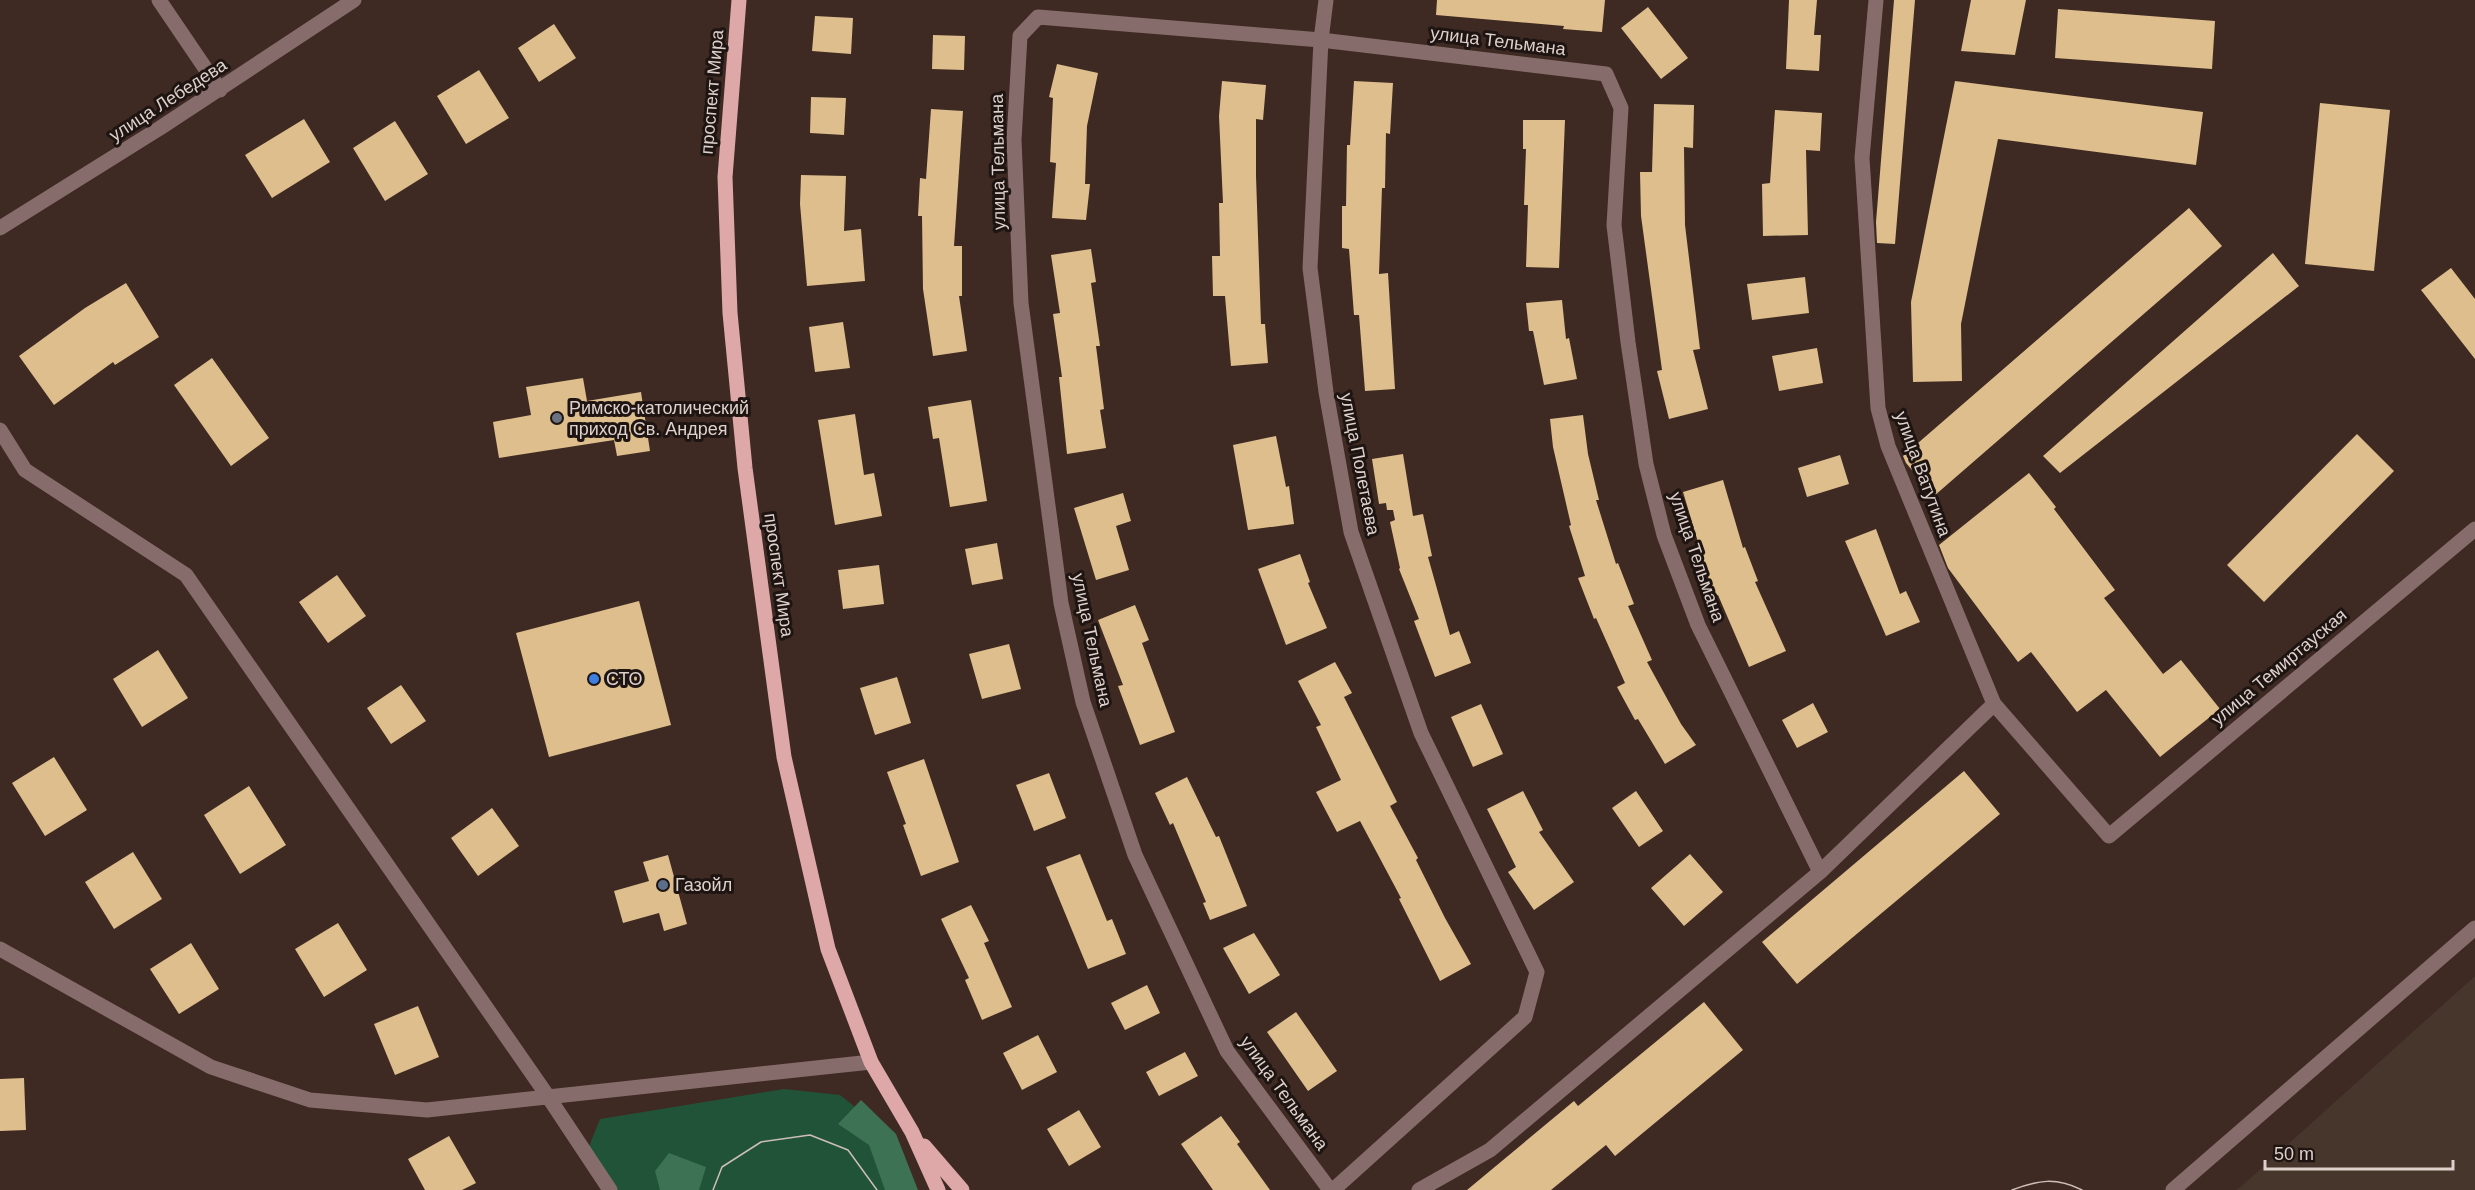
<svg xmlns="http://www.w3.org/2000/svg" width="2475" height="1190" font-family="Arial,sans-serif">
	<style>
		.industrial { fill: #47362b }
		.green { fill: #205338 }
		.forest { fill: #3d7254 }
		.building { fill: #debe8c }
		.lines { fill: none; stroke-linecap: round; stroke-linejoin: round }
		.minor { stroke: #876c6c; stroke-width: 15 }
		.major { stroke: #dea8a8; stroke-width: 15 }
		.tram { stroke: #cdbeb9; stroke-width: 1.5 }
		.worship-dot { fill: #6b7280; stroke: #1e1512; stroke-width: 2 }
		.shop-dot { fill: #3f7fe0; stroke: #1e1512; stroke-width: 2 }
		.service-dot { fill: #5c6f8a; stroke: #1e1512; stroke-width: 2 }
		.labels { text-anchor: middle; stroke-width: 6; stroke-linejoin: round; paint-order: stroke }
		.street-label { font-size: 18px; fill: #ded0cb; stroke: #1e1512 }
		.poi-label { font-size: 18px; fill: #ded0cb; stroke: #1e1512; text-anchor: start }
	</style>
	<rect width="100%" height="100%" fill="#3e2a23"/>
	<!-- industrial -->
	<path class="industrial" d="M 2475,976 L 2475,1190 L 2237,1190 Z"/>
	<!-- green -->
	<path class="green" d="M 784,1089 L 840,1095 L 880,1127 L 904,1190 L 617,1190 L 588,1149 L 600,1119 Z"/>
	<!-- forest -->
	<path class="forest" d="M 861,1100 L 896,1134 L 918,1190 L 885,1190 L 869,1145 L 838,1124 Z
		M 669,1153 L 706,1167 L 699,1190 L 660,1190 L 655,1171 Z"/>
	<!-- building -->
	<path class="building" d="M 1437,0 L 1605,0 L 1602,32 L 1563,29 L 1564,26 L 1436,15 Z
		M 1789,0 L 1817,0 L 1814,35 L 1821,35 L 1819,71 L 1786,69 Z
		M 1894,0 L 1915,0 L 1895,244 L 1877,243 L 1876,222 Z
		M 1971,0 L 2026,0 L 2015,55 L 1961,51 Z
		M 1648,7 L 1688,58 L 1661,79 L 1621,28 Z
		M 2058,9 L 2215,21 L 2212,69 L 2055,58 Z
		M 815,16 L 853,18 L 851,54 L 812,51 Z
		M 554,24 L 576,58 L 539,82 L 518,48 Z
		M 933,35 L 965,36 L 964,70 L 932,69 Z
		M 1057,64 L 1098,73 L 1087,126 L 1085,184 L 1090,184 L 1086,220 L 1052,218 L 1056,163 L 1050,162 L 1053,98 L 1049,97 Z
		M 479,70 L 509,118 L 466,144 L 437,96 Z
		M 1222,81 L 1266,85 L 1263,120 L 1256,119 L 1256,176 L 1261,324 L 1265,324 L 1268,363 L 1231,366 L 1225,296 L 1213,296 L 1212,256 L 1220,256 L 1219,203 L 1223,203 L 1219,116 Z
		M 1354,81 L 1393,83 L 1390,134 L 1386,133 L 1385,188 L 1382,188 L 1379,274 L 1388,273 L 1395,389 L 1365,391 L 1359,315 L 1354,315 L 1349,249 L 1342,248 L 1342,206 L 1346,206 L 1347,145 L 1350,145 Z
		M 1955,81 L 2203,112 L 2196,165 L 1998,139 L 1961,324 L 1962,381 L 1913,382 L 1911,302 Z
		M 811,97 L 846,98 L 844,135 L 810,133 Z
		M 2320,103 L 2390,110 L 2374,271 L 2305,264 Z
		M 1654,104 L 1694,105 L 1693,148 L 1684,147 L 1685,225 L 1700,349 L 1693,350 L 1708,409 L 1669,419 L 1657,371 L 1662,370 L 1641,216 L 1640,172 L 1652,172 Z
		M 931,109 L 963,111 L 954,246 L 962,246 L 962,296 L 959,296 L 967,351 L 933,356 L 923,289 L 922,216 L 918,216 L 920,178 L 926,179 Z
		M 1775,110 L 1822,113 L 1820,151 L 1806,150 L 1808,235 L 1763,236 L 1762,184 L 1770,183 Z
		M 304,119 L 330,162 L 272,198 L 245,155 Z
		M 1523,120 L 1565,120 L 1559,268 L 1526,267 L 1528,205 L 1524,205 L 1526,149 L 1523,149 Z
		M 395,121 L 428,174 L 385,201 L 353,148 Z
		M 801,175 L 846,176 L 844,231 L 861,229 L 865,281 L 807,286 L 800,204 Z
		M 2189,208 L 2222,246 L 1934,496 L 1906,463 L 1903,456 Z
		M 1091,249 L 1096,282 L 1091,283 L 1100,346 L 1096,346 L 1104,409 L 1100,410 L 1106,448 L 1067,454 L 1059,377 L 1062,377 L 1053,314 L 1060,313 L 1051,255 Z
		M 2273,253 L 2299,286 L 2060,473 L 2043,456 Z
		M 2451,268 L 2475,299 L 2475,359 L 2421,290 Z
		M 1805,277 L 1809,313 L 1752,320 L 1747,284 Z
		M 126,283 L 159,337 L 115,365 L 113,362 L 54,405 L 19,356 L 85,308 Z
		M 1562,300 L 1566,339 L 1569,338 L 1577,379 L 1544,385 L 1533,331 L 1529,331 L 1526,303 Z
		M 843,322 L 850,368 L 815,372 L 809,327 Z
		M 1817,348 L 1823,383 L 1779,391 L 1772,356 Z
		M 212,358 L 269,438 L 231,466 L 174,385 Z
		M 583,378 L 587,401 L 641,392 L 650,451 L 617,456 L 614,440 L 499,458 L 493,422 L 531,415 L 526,387 Z
		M 971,400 L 987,501 L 950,507 L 939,438 L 933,439 L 928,407 Z
		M 855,414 L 864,475 L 874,473 L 882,516 L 835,525 L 818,420 Z
		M 1583,415 L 1588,454 L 1599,500 L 1596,500 L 1616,564 L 1618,563 L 1634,604 L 1628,606 L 1652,660 L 1647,662 L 1681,724 L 1696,745 L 1665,764 L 1638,719 L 1635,720 L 1617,687 L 1625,683 L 1596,618 L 1594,619 L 1578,578 L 1585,576 L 1569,526 L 1571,525 L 1553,447 L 1550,419 Z
		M 2357,434 L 2394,471 L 2264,602 L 2227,565 Z
		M 1276,436 L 1286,487 L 1289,486 L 1294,524 L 1248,530 L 1233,445 Z
		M 1403,454 L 1413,516 L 1423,514 L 1432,556 L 1428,557 L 1450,635 L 1459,631 L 1471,663 L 1435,677 L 1414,621 L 1419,619 L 1399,569 L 1400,568 L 1390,522 L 1395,520 L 1393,510 L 1387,510 L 1386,503 L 1379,504 L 1372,459 Z
		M 1840,455 L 1849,484 L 1807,497 L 1798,468 Z
		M 2029,473 L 2056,507 L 2054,509 L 2115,590 L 2104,598 L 2163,674 L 2181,660 L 2220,709 L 2160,757 L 2106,690 L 2077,712 L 2031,652 L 2018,662 L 1948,568 L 1939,545 Z
		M 1723,480 L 1743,548 L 1745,547 L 1758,581 L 1755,582 L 1786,651 L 1749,667 L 1718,595 L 1715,596 L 1703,563 L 1704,562 L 1683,492 Z
		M 1123,493 L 1131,521 L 1116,526 L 1129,570 L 1096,580 L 1074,508 Z
		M 1876,529 L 1900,594 L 1906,591 L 1920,622 L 1886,636 L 1845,541 Z
		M 997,543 L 1003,579 L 972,585 L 965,549 Z
		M 1300,554 L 1310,582 L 1308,583 L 1327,628 L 1286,645 L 1258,569 Z
		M 879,565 L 884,604 L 843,609 L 838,570 Z
		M 337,575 L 366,616 L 328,643 L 299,602 Z
		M 639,601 L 671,725 L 549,757 L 516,633 Z
		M 1135,605 L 1149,640 L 1142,643 L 1175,732 L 1140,745 L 1118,686 L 1123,685 L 1098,620 Z
		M 1009,644 L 1021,689 L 982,699 L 969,654 Z
		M 158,650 L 188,698 L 142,727 L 113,679 Z
		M 1335,662 L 1352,693 L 1344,697 L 1397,802 L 1390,806 L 1418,858 L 1416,860 L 1445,918 L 1471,964 L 1440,981 L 1399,899 L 1401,898 L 1360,821 L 1337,832 L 1316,792 L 1341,780 L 1316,727 L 1321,725 L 1298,681 Z
		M 897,677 L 911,723 L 875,735 L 860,688 Z
		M 401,685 L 426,721 L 391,744 L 367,708 Z
		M 1813,703 L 1828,732 L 1797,748 L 1782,720 Z
		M 1481,704 L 1503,754 L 1473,767 L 1451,717 Z
		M 54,757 L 87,810 L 45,836 L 12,783 Z
		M 924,759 L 959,862 L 921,876 L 903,825 L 906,824 L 887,772 Z
		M 1964,771 L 2000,814 L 1797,984 L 1762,942 Z
		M 1049,773 L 1066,818 L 1034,831 L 1016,785 Z
		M 1187,777 L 1216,837 L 1219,836 L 1247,906 L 1210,920 L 1203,903 L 1206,902 L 1173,823 L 1170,825 L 1155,793 Z
		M 249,786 L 286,845 L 240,874 L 204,815 Z
		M 1523,791 L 1543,830 L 1539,832 L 1574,882 L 1534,910 L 1508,872 L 1516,867 L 1487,809 Z
		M 1636,791 L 1663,831 L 1639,847 L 1612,808 Z
		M 492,808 L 519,846 L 478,876 L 451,838 Z
		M 133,852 L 162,899 L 114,929 L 85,882 Z
		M 1080,854 L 1107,921 L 1112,919 L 1126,954 L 1088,969 L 1046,867 Z
		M 1690,854 L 1723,892 L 1684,926 L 1651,888 Z
		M 668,855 L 687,924 L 664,931 L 659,913 L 623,923 L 614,891 L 649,881 L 643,862 Z
		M 971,905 L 989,941 L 984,943 L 1012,1007 L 982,1020 L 965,980 L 969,978 L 941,919 Z
		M 338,923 L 367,970 L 324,997 L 295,949 Z
		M 1254,933 L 1280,975 L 1249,994 L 1223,948 Z
		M 191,943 L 219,989 L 179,1014 L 150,969 Z
		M 1147,985 L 1160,1013 L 1125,1030 L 1111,1003 Z
		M 1704,1002 L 1743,1050 L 1615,1156 L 1606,1145 L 1551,1190 L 1467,1190 L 1574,1101 L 1578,1106 Z
		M 418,1006 L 439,1057 L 395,1075 L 374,1024 Z
		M 1296,1012 L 1337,1071 L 1308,1091 L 1267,1032 Z
		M 1038,1035 L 1057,1072 L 1022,1090 L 1003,1053 Z
		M 1185,1052 L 1198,1076 L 1159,1096 L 1146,1072 Z
		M 24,1078 L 26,1130 L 0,1131 L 0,1079 Z
		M 1079,1110 L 1101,1147 L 1069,1166 L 1047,1129 Z
		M 1221,1116 L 1240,1142 L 1237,1144 L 1270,1190 L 1213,1190 L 1181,1144 Z
		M 449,1136 L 476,1183 L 462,1190 L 425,1190 L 408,1159 Z"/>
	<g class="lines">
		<!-- minor -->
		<path class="minor" d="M 159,0 L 220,90
			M 1326,0 L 1321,40 L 1310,268 L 1326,392 L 1351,532 L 1421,733 L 1537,972 L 1525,1017 L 1333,1190
			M 1876,0 L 1862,158 L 1878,408 L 1888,446 L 1994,704 L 2109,836 L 2475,529
			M 0,228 L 160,128 L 354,0
			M 0,430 L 25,470 L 186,575 L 549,1098 L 610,1190
			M 0,949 L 211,1067 L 310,1100 L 427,1110 L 871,1062
			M 1330,1190 L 1227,1051 L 1135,855 L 1083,702 L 1061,603 L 1021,303 L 1014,140 L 1020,36 L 1038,17 L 1321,40 L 1606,74 L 1621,108 L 1614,225 L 1628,342 L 1646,464 L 1664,535 L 1698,625 L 1820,872
			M 1419,1190 L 1490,1150 L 1820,872 L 1994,704
			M 2173,1190 L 2475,928"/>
		<!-- major -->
		<path class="major" d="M 739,0 L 725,177 L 730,313 L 745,468 L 784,757 L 828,949 L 871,1062 L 912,1132 L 938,1190
			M 924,1146 L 962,1190"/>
		<!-- tram -->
		<path class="tram" d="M 713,1190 L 722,1167 L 761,1142 L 810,1135 L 848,1150 L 877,1190
			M 2012,1190 C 2038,1180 2056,1177 2082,1190"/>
	</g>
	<!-- markers -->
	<circle class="worship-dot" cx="557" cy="418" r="6"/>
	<circle class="shop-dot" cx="594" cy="679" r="6"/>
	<circle class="service-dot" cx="663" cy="885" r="6"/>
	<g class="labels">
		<!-- street labels -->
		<g class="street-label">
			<text transform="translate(1498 41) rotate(7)" y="6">улица Тельмана</text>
			<text transform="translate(712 92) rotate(-85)" y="6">проспект Мира</text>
			<text transform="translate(168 100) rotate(-33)" y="6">улица Лебедева</text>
			<text transform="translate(998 162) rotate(-91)" y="6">улица Тельмана</text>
			<text transform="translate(1360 464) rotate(79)" y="6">улица Полетаева</text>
			<text transform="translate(1923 474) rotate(70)" y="6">улица Ватутина</text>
			<text transform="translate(1697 557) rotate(71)" y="6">улица Тельмана</text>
			<text transform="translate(779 575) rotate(82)" y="6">проспект Мира</text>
			<text transform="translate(1092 640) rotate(78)" y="6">улица Тельмана</text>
			<text transform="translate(2279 667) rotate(-40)" y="6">улица Темиртауская</text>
			<text transform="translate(1284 1093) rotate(54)" y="6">улица Тельмана</text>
		</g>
		<!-- poi labels -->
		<g class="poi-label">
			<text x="569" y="414">Римско-католический<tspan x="569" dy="21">приход Св. Андрея</tspan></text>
			<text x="606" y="685">СТО</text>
			<text x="675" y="891">Газойл</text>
		</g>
	</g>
	<!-- scale -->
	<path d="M2265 1160v9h188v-9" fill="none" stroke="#ded0cb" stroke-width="3"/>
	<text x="2274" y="1160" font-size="18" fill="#ded0cb" stroke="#1e1512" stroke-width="4.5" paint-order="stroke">50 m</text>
</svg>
